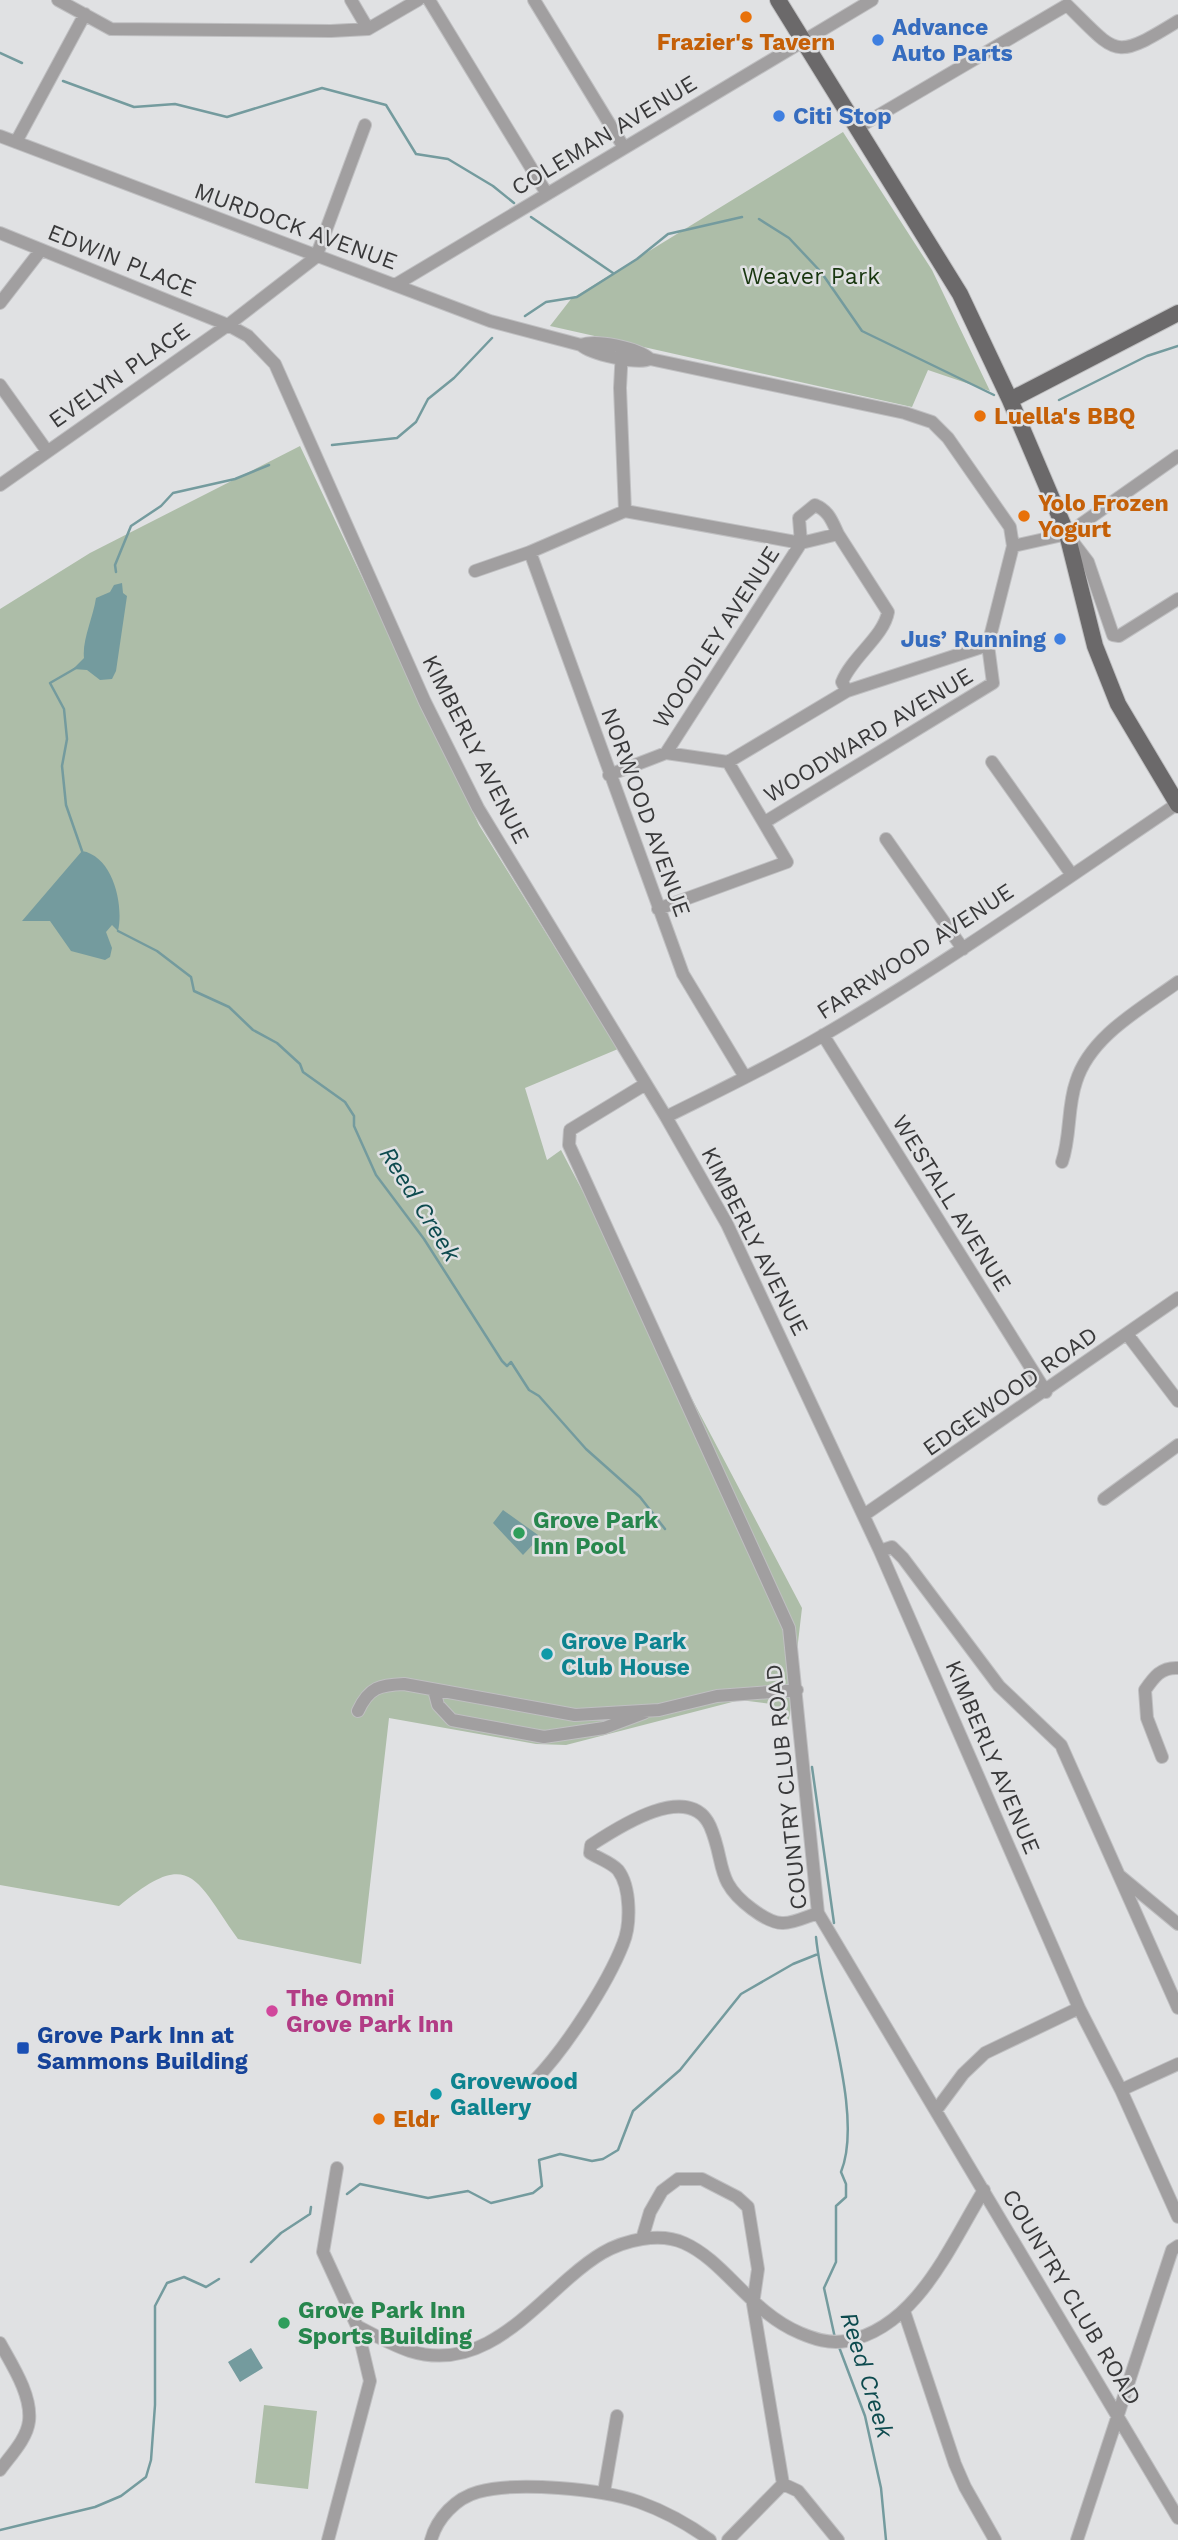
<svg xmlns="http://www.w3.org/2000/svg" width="1178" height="2540" font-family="'Work Sans',sans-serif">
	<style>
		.green { fill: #adbda8 }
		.water { fill: #749b9e }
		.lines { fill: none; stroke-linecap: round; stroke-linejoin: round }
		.stream { stroke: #749b9e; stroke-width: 2.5 }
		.minor-casing { stroke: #bfbfc1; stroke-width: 14 }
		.major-casing { stroke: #bfbfc1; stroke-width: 18 }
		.minor { stroke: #a19fa0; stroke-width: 12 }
		.major { stroke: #6b696a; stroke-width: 16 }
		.food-dot { fill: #e8710a; stroke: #e0e1e3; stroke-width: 2.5 }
		.shop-dot { fill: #3f7fe0; stroke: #e0e1e3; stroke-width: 2.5 }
		.leisure-dot { fill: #2e9e5b; stroke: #e0e1e3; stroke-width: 2.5 }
		.culture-dot { fill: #0f9aa8; stroke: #e0e1e3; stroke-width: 2.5 }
		.hotel-dot { fill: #d1479c; stroke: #e0e1e3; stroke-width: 2.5 }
		.transit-dot { fill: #1a4fb4; stroke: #e0e1e3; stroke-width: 2.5 }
		.labels { text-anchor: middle; stroke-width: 5; stroke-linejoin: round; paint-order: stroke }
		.shop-label { font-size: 23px; font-weight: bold; fill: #366cbe; stroke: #e0e1e3; text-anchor: start }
		.food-label { font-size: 23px; font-weight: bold; fill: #c56008; stroke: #e0e1e3; text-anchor: start }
		.street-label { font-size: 23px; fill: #39393a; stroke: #e0e1e3 }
		.park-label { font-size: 23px; fill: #18360f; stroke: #e0e1e3 }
		.leisure-label { font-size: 23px; font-weight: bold; fill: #27864d; stroke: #e0e1e3; text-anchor: start }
		.culture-label { font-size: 23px; font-weight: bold; fill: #0d838f; stroke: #e0e1e3; text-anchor: start }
		.hotel-label { font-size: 23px; font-weight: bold; fill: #b23c85; stroke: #e0e1e3; text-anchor: start }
		.transit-label { font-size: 23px; font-weight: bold; fill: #164399; stroke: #e0e1e3; text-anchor: start }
		.water-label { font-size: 24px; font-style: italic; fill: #0e4b4f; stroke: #e0e1e3 }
	</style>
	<rect width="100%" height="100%" fill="#e0e1e3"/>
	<!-- green -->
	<path class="green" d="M 843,132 L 932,270 L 990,391 L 928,370 L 912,407 L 550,326 L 571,299 Z
		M 300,446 L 479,825 L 618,1049 L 525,1088 L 547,1160 L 561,1150 L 802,1608 L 789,1720 L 771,1704 L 740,1700 L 566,1745 L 536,1744 L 389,1718 L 361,1964 L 238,1939 C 195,1879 191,1846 119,1906 L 0,1885 L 0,609 L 90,553 Z
		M 264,2405 L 317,2411 L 308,2489 L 255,2483 Z"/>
	<!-- water -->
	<path class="water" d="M 122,583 L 123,593 L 127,596 L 116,671 L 112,679 L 100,680 L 87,670 L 73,669 L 84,658 C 82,640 93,618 96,598 L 110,592 L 114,585 Z
		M 82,851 C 113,856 124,905 118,931 L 112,925 L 106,932 L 112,948 L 110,957 L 105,960 L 71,951 L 50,921 L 22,921 Z
		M 503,1510 L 538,1535 L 538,1539 L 523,1555 L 493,1523 Z
		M 251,2348 L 263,2368 L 240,2382 L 228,2362 Z"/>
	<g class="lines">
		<!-- stream -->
		<path class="stream" d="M 0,53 L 22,63
			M 63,81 L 134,107 L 175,104 L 227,117 L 322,88 L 386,105 L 416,154 L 448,159 L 493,186 L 514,203
			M 531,217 L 613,273
			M 759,219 L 789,238 L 821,272 L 862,331 L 994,395
			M 525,316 L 546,302 L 577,297 L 637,259 L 668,234 L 742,217
			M 1059,400 L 1147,356 L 1178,346
			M 332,445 L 397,438 L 416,422 L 428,399 L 454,378 L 492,338
			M 116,572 L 115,565 L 131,526 L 161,506 L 173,493 L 235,479 L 269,465
			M 76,668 L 50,683 L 64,709 L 67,739 L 62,766 L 66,805 L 82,851
			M 118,931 L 157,951 L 191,977 L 194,991 L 229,1007 L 253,1030 L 277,1043 L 300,1064 L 303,1072 L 345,1102 L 354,1116 L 354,1126 L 376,1175 L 424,1239 L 502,1361 L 507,1366 L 511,1362 L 529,1390 L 539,1396 L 586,1449 L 640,1497 L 665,1529
			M 812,1767 L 834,1923
			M 816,1937 C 822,2003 864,2115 841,2172 L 846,2184 L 846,2197 L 836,2206 L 836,2262 L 824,2288 L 835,2338
			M 347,2194 L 360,2184 L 428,2198 L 468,2191 L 491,2203 L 533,2193 L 542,2186 L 539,2160 L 560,2154 L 592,2161 L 603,2159 L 618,2150 L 633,2111 L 680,2070 L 741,1994 L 793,1964 L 818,1954
			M 251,2262 L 281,2233 L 310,2214 L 311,2207
			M 839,2347 L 865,2416 L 881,2488 L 886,2540
			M 0,2530 L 95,2507 L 121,2496 L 146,2477 L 151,2460 L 155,2405 L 155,2306 L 167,2283 L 184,2277 L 206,2287 L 219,2279"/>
		<!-- minor casing -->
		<g class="minor-casing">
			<path id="minor" d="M 58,0 L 111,29 L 331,31 L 368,29 L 418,0
				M 351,0 L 368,29
				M 429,0 L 547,194
				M 534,0 L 623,146
				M 857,128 L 1067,5 C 1118,55 1113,61 1178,21
				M 0,136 L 490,321 L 581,345 C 591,354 638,365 650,359
				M 16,142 L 85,14
				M 0,233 L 228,325 L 248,336 L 275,364 L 425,702 L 478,808 L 666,1117 L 727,1224 L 880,1551 L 1079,2008 L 1121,2090 L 1178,2217
				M 395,285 L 872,0
				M 0,303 L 41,250
				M 581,345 C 596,339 638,348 650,359 L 905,413 L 932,422 L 948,438 L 1010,527 L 1013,546 L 988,645 L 993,683 L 765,822
				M 622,349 L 620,388 L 625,511 L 530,552 L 683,974 L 745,1077
				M 0,385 L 47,451
				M 0,485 L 228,325 L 316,257 L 365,125
				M 625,511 L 801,543 L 838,534 L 888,612 C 884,636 852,657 842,682 L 847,691
				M 1069,537 L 1088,562 L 1113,635 L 1119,636 L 1178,599
				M 1013,546 L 1067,534 L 1178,456
				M 475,571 L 530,552
				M 666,753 L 801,543 L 799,518 L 815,505 C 829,511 832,521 838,534
				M 728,762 L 847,691 L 988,645
				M 992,762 L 1072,875
				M 609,775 L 666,753 L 728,762 L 787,862 L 658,909
				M 886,839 L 963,949
				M 823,1035 L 1046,1392
				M 644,1085 L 570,1130 L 569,1145 L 789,1628 L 818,1913 L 1178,2518
				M 666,1117 C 718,1091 771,1066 822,1036 C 944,965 1060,883 1177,804
				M 1062,1162 C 1071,1136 1067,1108 1076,1082 C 1090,1036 1141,1009 1178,982
				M 1127,1334 L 1178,1401
				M 1104,1499 L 1178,1445
				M 864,1515 L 1178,1298
				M 880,1551 L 892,1547 L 903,1558 L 999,1686 L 1061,1745 L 1178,2008
				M 434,1690 L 438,1705 L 452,1720 L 544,1737 L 604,1728 L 644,1713
				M 358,1711 C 369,1687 380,1685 404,1684 L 575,1715 L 659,1710 L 717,1696 L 797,1690
				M 1162,1757 L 1147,1718 L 1145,1690 C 1154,1677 1161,1667 1178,1668
				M 1120,1876 L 1178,1924
				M 534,2081 C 565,2049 607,1985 623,1944 C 631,1925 631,1887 618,1870 C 612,1863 598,1858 590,1853 L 591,1845 C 617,1828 689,1780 710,1826 C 726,1863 714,1881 752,1909 C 760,1915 772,1923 782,1923 C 792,1924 808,1916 818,1913
				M 1121,2090 L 1178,2064
				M 937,2109 L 963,2074 L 985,2053 L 1079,2008
				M 642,2239 L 650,2212 L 662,2191 L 678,2179 L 702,2179 L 737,2197 L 748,2207 L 758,2269 L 753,2304 L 783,2484 L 798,2491 L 838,2540
				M 904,2311 L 955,2464 L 965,2487 L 995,2540
				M 357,2326 C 374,2335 392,2345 410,2351 C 477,2372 523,2318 569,2278 C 592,2258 611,2244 642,2239 C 655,2237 671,2237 684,2243 C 725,2261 750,2312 800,2333 C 814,2339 829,2344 846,2341 C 917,2328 950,2245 984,2190
				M 0,2343 C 12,2365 32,2395 29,2421 C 27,2439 10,2456 0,2470
				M 604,2492 L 617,2416
				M 328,2540 L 370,2381 L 357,2326 L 323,2252 L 337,2168
				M 431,2540 C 437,2518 456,2498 478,2492 C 516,2481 602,2489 639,2502 C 664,2511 688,2524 710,2540
				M 728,2540 L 783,2484
				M 1077,2540 L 1172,2250 L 1178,2246"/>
		</g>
		<!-- major casing -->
		<g class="major-casing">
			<path id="major" d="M 778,0 L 960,294 L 1010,400 L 1067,534 L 1095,646 L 1118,704 L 1178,805
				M 1010,400 L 1178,313"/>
		</g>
		<!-- minor -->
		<use href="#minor" class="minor"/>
		<!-- major -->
		<use href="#major" class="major"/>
	</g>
	<!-- markers -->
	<g class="food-dot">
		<circle cx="746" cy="17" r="7"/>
		<circle cx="980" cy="416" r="7"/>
		<circle cx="1024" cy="516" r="7"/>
		<circle cx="379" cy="2119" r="7"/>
	</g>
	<g class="shop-dot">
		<circle cx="878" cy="40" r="7"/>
		<circle cx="779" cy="116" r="7"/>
		<circle cx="1060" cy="639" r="7"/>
	</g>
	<g class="leisure-dot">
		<circle cx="519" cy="1533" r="7"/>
		<circle cx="284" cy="2323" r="7"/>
	</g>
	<g class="culture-dot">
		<circle cx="547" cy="1654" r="7"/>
		<circle cx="436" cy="2094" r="7"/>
	</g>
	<circle class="hotel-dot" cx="272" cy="2011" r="7"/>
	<rect class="transit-dot" x="16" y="2041" width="14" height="14" rx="3.5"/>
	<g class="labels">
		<!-- shop labels -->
		<g class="shop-label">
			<text x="892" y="35">Advance<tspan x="892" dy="26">Auto Parts</tspan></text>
			<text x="793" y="124">Citi Stop</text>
			<text x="1046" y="647" text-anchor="end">Jus’ Running</text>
		</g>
		<!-- food labels -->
		<g class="food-label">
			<text x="746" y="50" text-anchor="middle">Frazier's Tavern</text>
			<text x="994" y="424">Luella's BBQ</text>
			<text x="1038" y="511">Yolo Frozen<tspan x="1038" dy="26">Yogurt</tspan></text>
			<text x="393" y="2127">Eldr</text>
		</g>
		<!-- street labels -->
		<g class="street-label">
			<text transform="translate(604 135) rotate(-31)" y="8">COLEMAN AVENUE</text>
			<text transform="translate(296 226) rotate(20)" y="8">MURDOCK AVENUE</text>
			<text transform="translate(122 260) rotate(22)" y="8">EDWIN PLACE</text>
			<text transform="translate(119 375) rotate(-35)" y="8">EVELYN PLACE</text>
			<text transform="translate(716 637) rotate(-57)" y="8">WOODLEY AVENUE</text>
			<text transform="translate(868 735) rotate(-31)" y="8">WOODWARD AVENUE</text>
			<text transform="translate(476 749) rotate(63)" y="8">KIMBERLY AVENUE</text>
			<text transform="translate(646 812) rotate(70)" y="8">NORWOOD AVENUE</text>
			<text transform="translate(915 951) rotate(-33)" y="8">FARRWOOD AVENUE</text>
			<text transform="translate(952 1203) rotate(58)" y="8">WESTALL AVENUE</text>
			<text transform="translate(755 1241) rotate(63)" y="8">KIMBERLY AVENUE</text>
			<text transform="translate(1010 1391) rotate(-35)" y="8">EDGEWOOD ROAD</text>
			<text transform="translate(993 1757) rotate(67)" y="8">KIMBERLY AVENUE</text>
			<text transform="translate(786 1787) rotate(-96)" y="8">COUNTRY CLUB ROAD</text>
			<text transform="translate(1072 2297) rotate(59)" y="8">COUNTRY CLUB ROAD</text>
		</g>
		<!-- park labels -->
		<g class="park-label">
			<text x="811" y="284">Weaver Park</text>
		</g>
		<!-- leisure labels -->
		<g class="leisure-label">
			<text x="533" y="1528">Grove Park<tspan x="533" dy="26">Inn Pool</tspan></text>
			<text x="298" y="2318">Grove Park Inn<tspan x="298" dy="26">Sports Building</tspan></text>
		</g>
		<!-- culture labels -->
		<g class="culture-label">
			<text x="561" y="1649">Grove Park<tspan x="561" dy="26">Club House</tspan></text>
			<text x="450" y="2089">Grovewood<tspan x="450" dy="26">Gallery</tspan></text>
		</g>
		<!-- hotel labels -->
		<g class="hotel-label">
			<text x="286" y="2006">The Omni<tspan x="286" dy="26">Grove Park Inn</tspan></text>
		</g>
		<!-- transit labels -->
		<g class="transit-label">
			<text x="37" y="2043">Grove Park Inn at<tspan x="37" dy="26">Sammons Building</tspan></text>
		</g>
		<!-- water labels -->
		<g class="water-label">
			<text transform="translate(420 1204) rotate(58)" y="8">Reed Creek</text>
			<text transform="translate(867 2375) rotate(73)" y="8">Reed Creek</text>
		</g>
	</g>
</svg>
